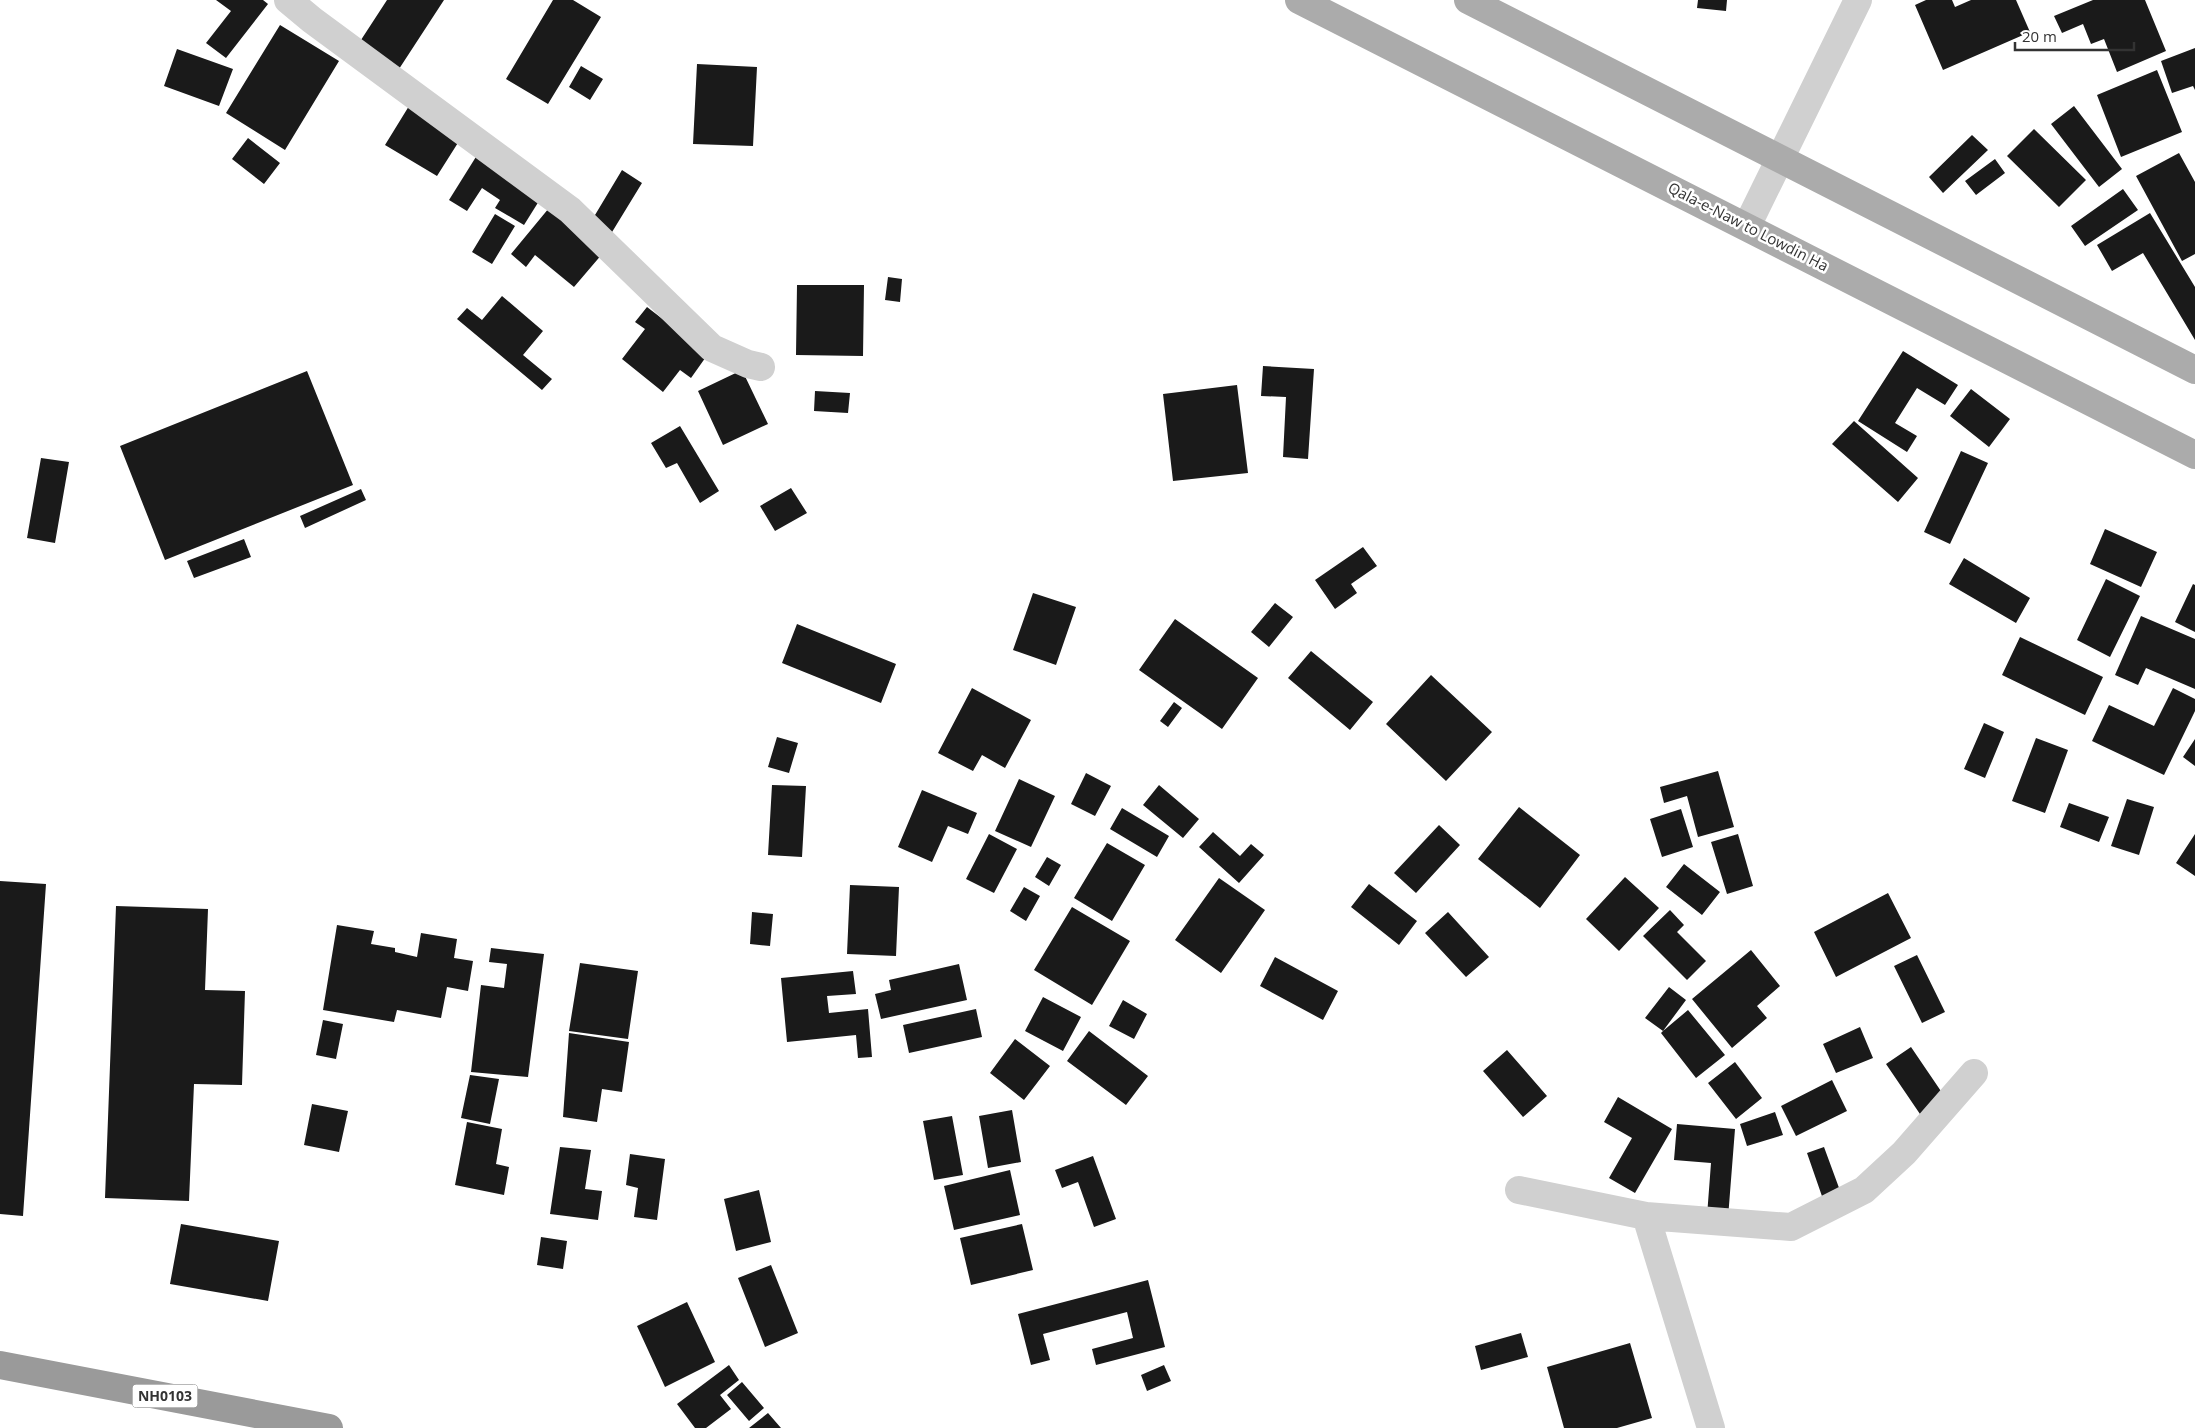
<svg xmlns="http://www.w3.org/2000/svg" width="2195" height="1428" font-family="'Open Sans',sans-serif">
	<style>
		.building { fill: #1a1a1a }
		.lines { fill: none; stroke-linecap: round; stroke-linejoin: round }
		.minor { stroke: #d0d0d0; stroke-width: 28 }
		.major { stroke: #ababab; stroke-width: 28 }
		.highway { stroke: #9a9a9a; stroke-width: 28 }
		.labels { text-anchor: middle; stroke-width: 5; stroke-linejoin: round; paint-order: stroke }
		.shield { fill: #fff; stroke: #707070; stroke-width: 1 }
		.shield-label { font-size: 14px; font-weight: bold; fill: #333 }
		.street-label { font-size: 15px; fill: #333; stroke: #fff }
	</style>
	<rect width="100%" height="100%" fill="#fff"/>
	<!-- building -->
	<path class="building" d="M 216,0 L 263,0 L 268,4 L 226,58 L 206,43 L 231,11 Z
		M 387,0 L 444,0 L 399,69 L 359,43 Z
		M 553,0 L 573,0 L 601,17 L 548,104 L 506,79 Z
		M 1698,0 L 1727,0 L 1726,11 L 1697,8 Z
		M 1926,0 L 1952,0 L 1955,7 L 1971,0 L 2016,0 L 2030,32 L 1943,70 L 1915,5 Z
		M 2093,0 L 2145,0 L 2166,51 L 2117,72 L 2104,39 L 2091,44 L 2083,24 L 2062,33 L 2054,16 Z
		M 280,25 L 339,61 L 285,150 L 226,113 Z
		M 2195,48 L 2195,90 L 2193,86 L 2172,93 L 2161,61 Z
		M 177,49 L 233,69 L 219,106 L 164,86 Z
		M 697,64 L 757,67 L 753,146 L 693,144 Z
		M 581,66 L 603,79 L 590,100 L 569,87 Z
		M 2157,70 L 2182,132 L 2121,157 L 2097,95 Z
		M 409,106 L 461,138 L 437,176 L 385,145 Z
		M 2074,106 L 2122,169 L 2099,187 L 2051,124 Z
		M 2034,129 L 2086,180 L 2059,207 L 2007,156 Z
		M 1972,135 L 1988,150 L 1943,193 L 1929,177 Z
		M 248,138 L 280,163 L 264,184 L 232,159 Z
		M 479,152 L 544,193 L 524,225 L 495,208 L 500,200 L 482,188 L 467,211 L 449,200 Z
		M 2179,153 L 2195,182 L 2195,254 L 2182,261 L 2136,176 Z
		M 1995,159 L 2005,173 L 1976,195 L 1965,181 Z
		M 622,170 L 642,183 L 609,237 L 589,225 Z
		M 2123,189 L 2138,210 L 2085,246 L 2071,226 Z
		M 549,208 L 603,253 L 574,287 L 535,255 L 526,267 L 511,254 Z
		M 2150,213 L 2195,287 L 2195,340 L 2143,253 L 2112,271 L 2097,245 Z
		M 495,214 L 515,226 L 492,264 L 472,252 Z
		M 888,277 L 902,279 L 900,302 L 885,300 Z
		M 797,285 L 864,285 L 863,356 L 796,355 Z
		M 502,296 L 543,331 L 523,355 L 552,379 L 542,390 L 457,319 L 467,308 L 482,320 Z
		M 647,307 L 708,354 L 691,378 L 680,370 L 663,392 L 622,359 L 645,329 L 635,322 Z
		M 1903,351 L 1958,385 L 1945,405 L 1917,388 L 1895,423 L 1917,436 L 1907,452 L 1858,421 Z
		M 1263,366 L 1314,369 L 1308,459 L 1283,457 L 1286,397 L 1261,396 Z
		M 742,370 L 768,424 L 723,445 L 698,391 Z
		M 307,371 L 353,485 L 165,560 L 120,446 Z
		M 1237,385 L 1248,473 L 1173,481 L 1163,394 Z
		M 1971,389 L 2010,419 L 1989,447 L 1950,416 Z
		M 815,391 L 850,393 L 848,413 L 814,411 Z
		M 1854,421 L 1918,478 L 1898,502 L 1832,444 Z
		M 680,426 L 719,491 L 700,503 L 677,463 L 666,468 L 651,443 Z
		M 1961,451 L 1988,463 L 1950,544 L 1924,532 Z
		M 41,458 L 69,462 L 55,543 L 27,538 Z
		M 791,488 L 807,513 L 775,531 L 760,506 Z
		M 361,489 L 366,500 L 305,528 L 300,516 Z
		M 2105,529 L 2157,552 L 2141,587 L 2090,564 Z
		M 244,539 L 251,557 L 194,578 L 187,561 Z
		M 1363,547 L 1377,566 L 1351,584 L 1357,593 L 1335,609 L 1315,580 Z
		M 1964,558 L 2030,598 L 2016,623 L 1949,584 Z
		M 2106,579 L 2140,596 L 2110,657 L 2077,640 Z
		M 2193,584 L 2195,585 L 2195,632 L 2175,622 Z
		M 1033,593 L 1076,607 L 1056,665 L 1013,650 Z
		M 1275,603 L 1293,617 L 1269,647 L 1251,632 Z
		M 2141,616 L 2195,639 L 2195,689 L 2146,668 L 2138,685 L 2115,675 Z
		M 1175,619 L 1258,678 L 1222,729 L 1139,670 Z
		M 797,624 L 896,664 L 881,703 L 782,663 Z
		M 2020,637 L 2103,677 L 2085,715 L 2002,675 Z
		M 1311,651 L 1373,702 L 1350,730 L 1288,678 Z
		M 1431,675 L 1492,732 L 1446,781 L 1386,724 Z
		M 972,688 L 1031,720 L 1005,768 L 982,755 L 973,771 L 938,753 Z
		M 2173,688 L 2195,699 L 2195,711 L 2164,775 L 2092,741 L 2109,705 L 2154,726 Z
		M 1174,702 L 1182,708 L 1168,727 L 1160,721 Z
		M 1984,723 L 2004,732 L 1985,778 L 1964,769 Z
		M 777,737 L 798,743 L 789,773 L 768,767 Z
		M 2036,738 L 2068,750 L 2045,813 L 2012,801 Z
		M 2195,739 L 2195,766 L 2183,757 Z
		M 1718,771 L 1734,827 L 1698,837 L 1687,796 L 1664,803 L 1660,787 Z
		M 1086,773 L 1111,786 L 1095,816 L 1071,804 Z
		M 1019,779 L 1055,796 L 1031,847 L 995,831 Z
		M 772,785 L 806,786 L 802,857 L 768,855 Z
		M 1159,785 L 1199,819 L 1183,838 L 1143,805 Z
		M 922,790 L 977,813 L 968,834 L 948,826 L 932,862 L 898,847 Z
		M 2127,799 L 2154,807 L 2139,855 L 2111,846 Z
		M 2069,803 L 2109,817 L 2099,842 L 2060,827 Z
		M 1519,807 L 1580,855 L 1540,908 L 1478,859 Z
		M 1122,808 L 1169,836 L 1157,857 L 1110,829 Z
		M 1681,809 L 1693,847 L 1662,857 L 1650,819 Z
		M 1439,825 L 1460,845 L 1416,893 L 1394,873 Z
		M 1213,832 L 1240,856 L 1251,844 L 1264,855 L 1239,883 L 1199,847 Z
		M 989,834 L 1017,849 L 994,893 L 966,879 Z
		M 1738,834 L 1753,886 L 1727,894 L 1711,842 Z
		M 2195,834 L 2195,876 L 2176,863 Z
		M 1107,843 L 1145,865 L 1112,921 L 1074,898 Z
		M 1047,857 L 1061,865 L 1049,886 L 1035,877 Z
		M 1684,864 L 1720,892 L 1702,915 L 1666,887 Z
		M 1625,877 L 1659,908 L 1619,951 L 1586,919 Z
		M 1219,878 L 1265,910 L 1221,973 L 1175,940 Z
		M 0,881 L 46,884 L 23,1216 L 0,1214 Z
		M 1369,884 L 1417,921 L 1399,945 L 1351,907 Z
		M 850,885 L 899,887 L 896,956 L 847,954 Z
		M 1024,887 L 1040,896 L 1026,921 L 1010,911 Z
		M 1888,893 L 1911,938 L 1836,977 L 1814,932 Z
		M 116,906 L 208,909 L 205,990 L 245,991 L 242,1085 L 194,1084 L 189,1201 L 105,1198 Z
		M 1072,907 L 1130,941 L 1092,1005 L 1034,970 Z
		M 1670,910 L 1684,925 L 1677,932 L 1706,961 L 1687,980 L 1643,936 Z
		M 752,912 L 773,914 L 770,946 L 750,944 Z
		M 1448,912 L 1489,957 L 1466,977 L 1425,933 Z
		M 337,925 L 374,931 L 371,944 L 395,948 L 395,952 L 417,957 L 421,933 L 457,939 L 454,958 L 473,961 L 468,991 L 447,987 L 441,1018 L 397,1010 L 394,1022 L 323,1010 Z
		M 491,948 L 544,954 L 528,1077 L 471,1072 L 481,985 L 504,988 L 507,964 L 489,962 Z
		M 1751,950 L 1780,986 L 1757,1006 L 1767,1018 L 1732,1048 L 1692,999 Z
		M 1917,955 L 1945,1012 L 1922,1023 L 1894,966 Z
		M 1275,957 L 1338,991 L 1323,1020 L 1260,986 Z
		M 580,963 L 638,971 L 628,1039 L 569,1031 Z
		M 959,964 L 967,1000 L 881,1019 L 875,994 L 891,990 L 889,980 Z
		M 853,971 L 856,994 L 827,996 L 829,1013 L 868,1009 L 872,1057 L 858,1058 L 856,1035 L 787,1042 L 781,978 Z
		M 1669,987 L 1686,1000 L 1663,1031 L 1688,1010 L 1725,1055 L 1696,1078 L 1661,1033 L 1663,1031 L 1645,1018 Z
		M 1043,997 L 1081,1017 L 1063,1051 L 1025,1031 Z
		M 1123,1000 L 1147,1014 L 1134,1039 L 1109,1026 Z
		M 976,1009 L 982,1037 L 909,1053 L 903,1025 Z
		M 323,1020 L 343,1024 L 336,1059 L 316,1055 Z
		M 1860,1027 L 1873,1058 L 1836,1073 L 1823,1044 Z
		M 1089,1031 L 1148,1076 L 1126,1105 L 1067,1061 Z
		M 569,1033 L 629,1042 L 622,1092 L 602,1089 L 597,1122 L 563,1117 Z
		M 1015,1039 L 1050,1066 L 1024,1100 L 990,1073 Z
		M 1911,1047 L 1947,1100 L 1922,1117 L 1886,1064 Z
		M 1507,1050 L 1547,1096 L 1523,1117 L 1483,1071 Z
		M 1735,1062 L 1762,1098 L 1736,1119 L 1708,1083 Z
		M 470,1075 L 499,1079 L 490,1124 L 461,1118 Z
		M 1832,1080 L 1847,1111 L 1796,1136 L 1781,1106 Z
		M 1618,1097 L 1672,1129 L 1635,1193 L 1609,1178 L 1632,1138 L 1604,1122 Z
		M 312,1104 L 348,1111 L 339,1152 L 304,1145 Z
		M 1012,1110 L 1021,1162 L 988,1168 L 979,1116 Z
		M 1775,1112 L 1783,1135 L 1747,1146 L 1740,1124 Z
		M 952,1116 L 963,1175 L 934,1180 L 923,1121 Z
		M 467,1122 L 502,1129 L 496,1164 L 509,1167 L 504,1195 L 455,1185 Z
		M 1677,1124 L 1735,1129 L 1728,1218 L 1707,1216 L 1711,1163 L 1674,1160 Z
		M 560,1147 L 591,1150 L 585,1189 L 602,1191 L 598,1220 L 550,1214 Z
		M 1824,1147 L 1842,1196 L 1824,1202 L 1807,1153 Z
		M 630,1154 L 665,1159 L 657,1220 L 634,1217 L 638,1188 L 626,1185 Z
		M 1093,1156 L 1116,1219 L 1094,1227 L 1078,1182 L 1062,1188 L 1055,1170 Z
		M 1010,1170 L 1020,1215 L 954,1230 L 944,1186 Z
		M 759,1190 L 771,1242 L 736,1251 L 724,1199 Z
		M 181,1224 L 279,1241 L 268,1301 L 170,1284 Z
		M 1022,1224 L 1033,1270 L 971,1285 L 960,1238 Z
		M 541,1237 L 567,1241 L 563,1269 L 537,1265 Z
		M 771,1265 L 798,1333 L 765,1347 L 738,1278 Z
		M 1148,1280 L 1165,1347 L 1096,1365 L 1092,1349 L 1133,1338 L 1127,1312 L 1043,1334 L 1050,1360 L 1031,1365 L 1018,1314 Z
		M 687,1302 L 715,1362 L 665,1387 L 637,1326 Z
		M 1521,1333 L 1528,1357 L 1481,1370 L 1475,1346 Z
		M 1630,1343 L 1652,1418 L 1617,1428 L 1564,1428 L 1547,1367 Z
		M 729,1365 L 739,1380 L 720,1395 L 731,1409 L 706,1428 L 695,1428 L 677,1404 Z
		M 1164,1365 L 1171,1381 L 1147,1391 L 1141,1375 Z
		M 742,1382 L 764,1408 L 749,1421 L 727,1395 Z
		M 768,1413 L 781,1428 L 749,1428 Z"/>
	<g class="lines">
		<!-- minor -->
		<path class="minor" d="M 288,0 L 312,20 L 570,210 L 712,348 L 748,364 L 761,367
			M 1747,226 L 1858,0
			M 1519,1190 L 1646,1216 L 1791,1227 L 1864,1190 L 1904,1153 L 1974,1073
			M 1646,1216 L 1711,1428"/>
		<!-- major -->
		<path class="major" d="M 1299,0 L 2195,455
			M 1468,0 L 2195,370"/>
		<!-- highway -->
		<path class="highway" d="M 0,1365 L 329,1428"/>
	</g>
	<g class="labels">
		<!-- shield labels -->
		<rect class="shield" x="132.5" y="1384.5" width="65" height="23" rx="4"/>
		<g class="shield-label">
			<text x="165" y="1401">NH0103</text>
		</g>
		<!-- street labels -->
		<g class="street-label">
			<text transform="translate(1748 227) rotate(27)" y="5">Qala-e-Naw to Lowdin Ha</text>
		</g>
	</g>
	<!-- scale -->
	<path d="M2015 42v8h119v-8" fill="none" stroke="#333333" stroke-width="2.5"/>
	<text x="2022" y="42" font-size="15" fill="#333333" stroke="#ffffff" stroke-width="4" paint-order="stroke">20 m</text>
</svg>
